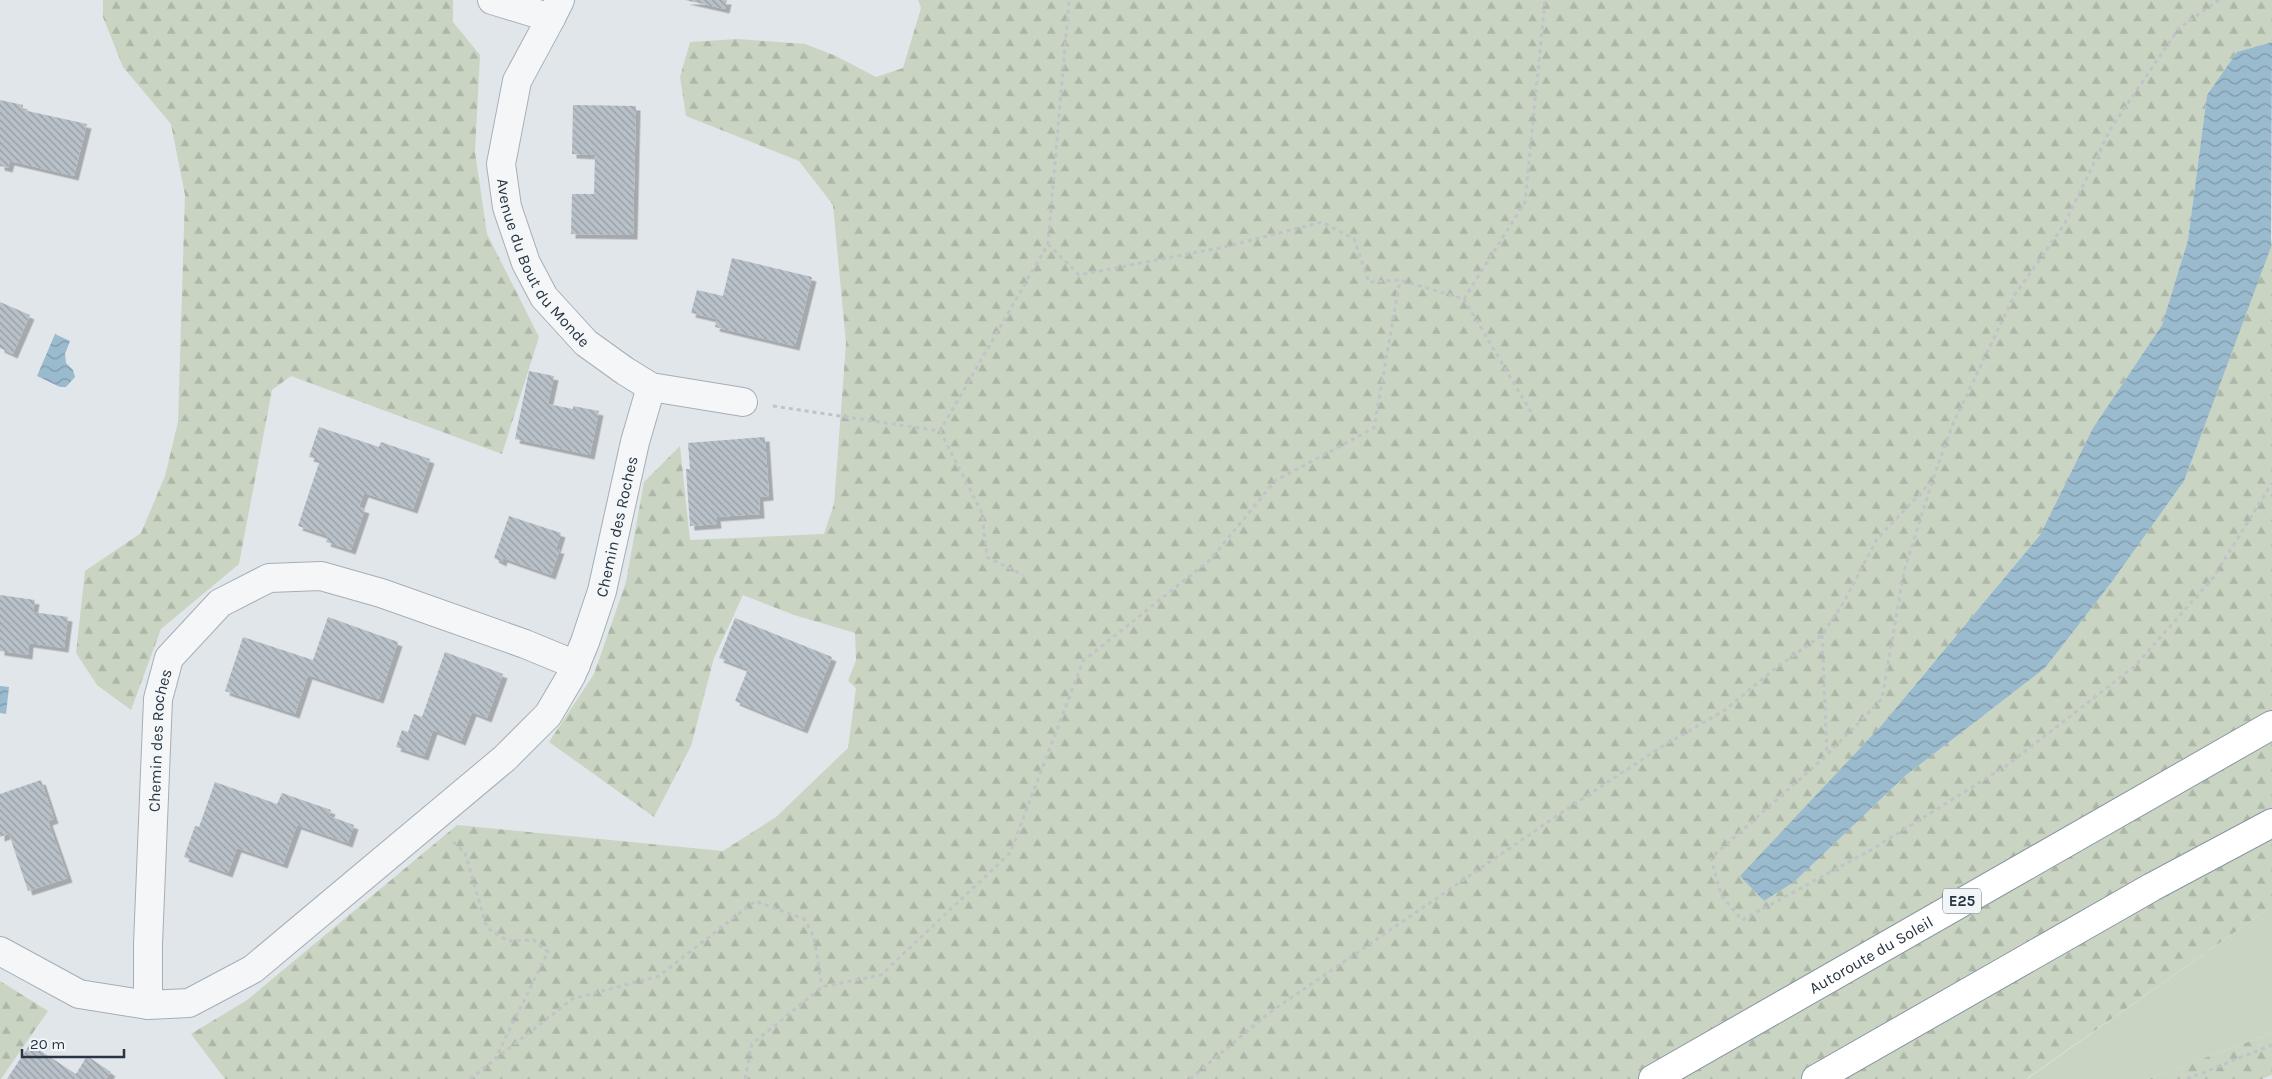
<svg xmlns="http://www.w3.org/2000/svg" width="2272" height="1079" font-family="Karla,sans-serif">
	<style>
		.grass { fill: #c9d5c2 }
		.forest { fill: url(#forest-firs) }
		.water { fill: url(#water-waves) }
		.building { fill: url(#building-back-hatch); filter: url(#shadow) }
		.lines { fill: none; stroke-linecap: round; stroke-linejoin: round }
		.minor-casing { stroke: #a6aeb5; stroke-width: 30 }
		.highway-casing { stroke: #8796a2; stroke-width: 30 }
		.path { stroke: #bfc4c9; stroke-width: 3; stroke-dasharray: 4 4; stroke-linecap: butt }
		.minor { stroke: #f4f6f8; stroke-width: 28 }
		.highway { stroke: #fff; stroke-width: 28 }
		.labels { text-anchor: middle; stroke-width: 4; stroke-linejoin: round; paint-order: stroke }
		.shield { fill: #f1f5f8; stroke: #646f79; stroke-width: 1 }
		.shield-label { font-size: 15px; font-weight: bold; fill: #283643 }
		.street-label { font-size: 16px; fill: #283643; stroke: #f1f5f8 }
	</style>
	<defs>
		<pattern id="forest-firs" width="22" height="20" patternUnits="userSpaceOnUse" patternTransform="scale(1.25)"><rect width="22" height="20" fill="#c9d5c2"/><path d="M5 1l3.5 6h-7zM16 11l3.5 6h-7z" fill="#adb7a8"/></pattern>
		<pattern id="water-waves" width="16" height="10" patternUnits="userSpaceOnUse" patternTransform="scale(1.25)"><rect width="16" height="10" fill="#9abacd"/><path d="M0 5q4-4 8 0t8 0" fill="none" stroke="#7e98a8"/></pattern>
		<pattern id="building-back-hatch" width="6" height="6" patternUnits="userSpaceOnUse" patternTransform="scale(1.25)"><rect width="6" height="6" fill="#b8c0c8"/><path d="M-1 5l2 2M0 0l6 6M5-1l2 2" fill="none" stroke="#969da4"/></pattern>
		<filter id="shadow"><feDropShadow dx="4.5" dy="4.5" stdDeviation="0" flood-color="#0004"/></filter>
	</defs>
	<rect width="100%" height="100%" fill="#e1e6eb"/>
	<!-- grass -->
	<path class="grass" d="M 2272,906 L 2272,1033 L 2148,1079 L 2027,1079 Z"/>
	<!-- forest -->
	<path class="forest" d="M 103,0 L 453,0 L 453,22 L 480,55 L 475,152 L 487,234 L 539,337 L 502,454 L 291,376 L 272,390 L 239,564 L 161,629 L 131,710 L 97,685 L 76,653 L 85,571 L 141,533 L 165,476 L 178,422 L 185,195 L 171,124 L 123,67 L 103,17 Z
		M 918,0 L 2272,0 L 2272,42 L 2237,52 L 2207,95 L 2188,240 L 2162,325 L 2093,428 L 2040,535 L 1881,726 L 1741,876 L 1764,901 L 1794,882 L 1905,776 L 2045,668 L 2111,583 L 2184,481 L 2272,239 L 2272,906 L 2026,1079 L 225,1079 L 191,1034 L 247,1000 L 457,825 L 723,851 L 776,817 L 848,748 L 856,688 L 848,681 L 856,660 L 855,633 L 794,615 L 743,595 L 714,658 L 691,746 L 654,817 L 549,742 L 594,674 L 626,582 L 644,482 L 680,446 L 690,540 L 824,534 L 834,504 L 846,343 L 833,205 L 799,161 L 686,116 L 680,77 L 690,42 L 738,39 L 805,44 L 836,56 L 876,77 L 903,68 L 921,8 Z
		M 0,981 L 48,1011 L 1,1079 L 0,1079 Z
		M 2272,1033 L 2272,1075 L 2262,1079 L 2148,1079 Z"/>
	<!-- water -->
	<path class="water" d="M 2272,42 L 2271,247 L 2184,481 L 2111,583 L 2045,668 L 1905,776 L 1794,882 L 1764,901 L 1740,876 L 1881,726 L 2040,535 L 2093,428 L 2162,325 L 2188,240 L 2207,95 L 2237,52 Z
		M 55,334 L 70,341 L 65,354 L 66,363 L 73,370 L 75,377 L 66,387 L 60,387 L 37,376 Z
		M 0,686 L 9,687 L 6,714 L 0,713 Z"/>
	<!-- building -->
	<path class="building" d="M 685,0 L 727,0 L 725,9 Z
		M 0,100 L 23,105 L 23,110 L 87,124 L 74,176 L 10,161 L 8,168 L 0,166 Z
		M 573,105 L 636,106 L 633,235 L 571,234 L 572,194 L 594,194 L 595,155 L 572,154 Z
		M 732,258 L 812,277 L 795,346 L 715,327 L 717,319 L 691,313 L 697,290 L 723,296 Z
		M 0,302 L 30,315 L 13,354 L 0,348 Z
		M 529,371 L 554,376 L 548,404 L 573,409 L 573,406 L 599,411 L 590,455 L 515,439 Z
		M 319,427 L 379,447 L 381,442 L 430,459 L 413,509 L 364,493 L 359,507 L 365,509 L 351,550 L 326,542 L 328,536 L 298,526 L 320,460 L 309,457 Z
		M 765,437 L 769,496 L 759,497 L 760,514 L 716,517 L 717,524 L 690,526 L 686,469 L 690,469 L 688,443 Z
		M 509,516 L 561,533 L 556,549 L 560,549 L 551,575 L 503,558 L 502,562 L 494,558 Z
		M 0,595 L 35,600 L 33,612 L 68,617 L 64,648 L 29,643 L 28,655 L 0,651 Z
		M 328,617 L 398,642 L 379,699 L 308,675 L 295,714 L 225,691 L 243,637 L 313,660 Z
		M 735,618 L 832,657 L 803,729 L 735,701 L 748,669 L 719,658 Z
		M 445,652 L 503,674 L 487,718 L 472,712 L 461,741 L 433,730 L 424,756 L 396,747 L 402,730 L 408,732 L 414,714 L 422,717 Z
		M 41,780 L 54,819 L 48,821 L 68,878 L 28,891 L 9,834 L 0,837 L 0,794 Z
		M 215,782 L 277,804 L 282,793 L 331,810 L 329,816 L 354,825 L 348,843 L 297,825 L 283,864 L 237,848 L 228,873 L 184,857 L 195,826 L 199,827 Z
		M 30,1044 L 76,1074 L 87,1056 L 111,1072 L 106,1079 L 7,1079 Z"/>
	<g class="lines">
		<!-- minor casing -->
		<g class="minor-casing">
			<g id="minor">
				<path d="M 492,0 L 551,18 L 560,0"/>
				<path id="s1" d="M 551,18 L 517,81 L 501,164 L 507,207 L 526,263 L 544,297 L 586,343 L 625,371 L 651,387 L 743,402"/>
				<path id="s2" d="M 0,951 L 79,994 L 148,1005 L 148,944 L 158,699 L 169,658 L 220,603 L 269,578 L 321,576 L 381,593 L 525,644 L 576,665"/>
				<path id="s3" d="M 148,1005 L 189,1003 L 253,969 L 505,758 L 548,715 L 571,676 L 585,642 L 602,591 L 635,442 L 651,387"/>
			</g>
		</g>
		<!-- highway casing -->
		<g class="highway-casing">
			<g id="highway">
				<path id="s4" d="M 1653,1079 L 2272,725"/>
				<path d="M 1816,1079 L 2152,887 L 2272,823"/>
			</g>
		</g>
		<!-- path -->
		<path class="path" d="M 2219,0 L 2179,28 L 2111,128 L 2064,225 L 2014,296 L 1952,426 L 1933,479 L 1904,571 L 1882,699 L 1827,755 L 1711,858 L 1721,895 L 1742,920 L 1871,850 L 2006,766 L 2135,666 L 2213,578 L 2272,483
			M 1048,244 L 1079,275 L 1224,247 L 1322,222 L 1354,239 L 1369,282 L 1400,280 L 1464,299 L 1531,412
			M 1464,299 L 1525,202 L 1545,0
			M 773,406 L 940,431 L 1048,244 L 1069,0
			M 940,431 L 982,513 L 987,557 L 1023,575
			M 1822,635 L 1827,754
			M 453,842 L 465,853 L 487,928 L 508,941 L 534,940 L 548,952 L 495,1059
			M 470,1079 L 572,999 L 659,976 L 755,901 L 804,919 L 814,937 L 822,987
			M 745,1079 L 752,1044 L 822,987 L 881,975 L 1010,853 L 1083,661 L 1210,560 L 1275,481 L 1374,428 L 1400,280
			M 1190,1079 L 1269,1013 L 1567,809 L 1658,749 L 1725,710 L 1772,671 L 1822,635 L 1844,602 L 1877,539 L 1931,482
			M 2187,1079 L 2272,1045"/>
		<!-- minor -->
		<use href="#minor" class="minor"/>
		<!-- highway -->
		<use href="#highway" class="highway"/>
	</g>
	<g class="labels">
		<!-- shield labels -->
		<rect class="shield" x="1943" y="888.5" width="38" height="25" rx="4"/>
		<g class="shield-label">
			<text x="1962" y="906">E25</text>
		</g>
		<!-- street labels -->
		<g class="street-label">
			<text dy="6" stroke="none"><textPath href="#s1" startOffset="266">Avenue du Bout du Monde</textPath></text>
			<text dy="6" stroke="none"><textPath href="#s3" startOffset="705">Chemin des Roches</textPath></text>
			<text dy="6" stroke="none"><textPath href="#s2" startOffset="425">Chemin des Roches</textPath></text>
			<text dy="6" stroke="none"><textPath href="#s4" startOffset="251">Autoroute du Soleil</textPath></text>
		</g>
	</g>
	<!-- scale -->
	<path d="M22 1049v8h102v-8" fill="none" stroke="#283643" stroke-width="2.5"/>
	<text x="30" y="1049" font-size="15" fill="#283643" stroke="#f1f5f8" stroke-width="4" paint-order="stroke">20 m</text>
</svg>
